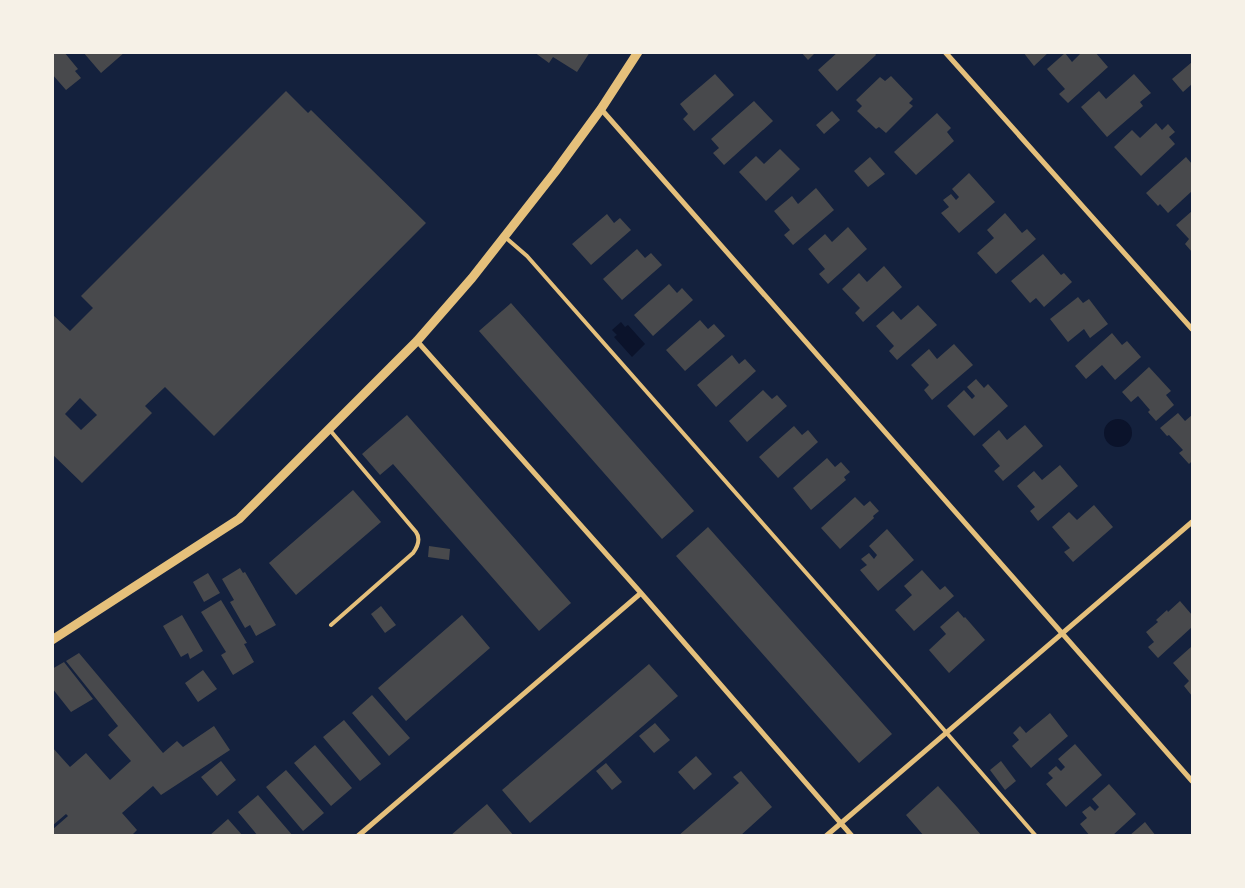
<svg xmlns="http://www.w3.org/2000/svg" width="1245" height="888" font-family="Signika,sans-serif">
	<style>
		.water { fill: #0b132b }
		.building { fill: #48494c; fill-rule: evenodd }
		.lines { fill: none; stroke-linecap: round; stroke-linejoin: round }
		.service { stroke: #e5c07b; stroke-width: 4 }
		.minor { stroke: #e5c07b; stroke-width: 5 }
		.tertiary { stroke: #e5c07b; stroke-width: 9 }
	</style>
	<rect width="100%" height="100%" fill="#14213d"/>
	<!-- water -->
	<path class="water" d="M 621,322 L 625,327 L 628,325 L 645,344 L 632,357 L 614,337 L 617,335 L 612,330 Z
		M1104 433a14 14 0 1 1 28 0a14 14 0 1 1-28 0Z"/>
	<!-- building -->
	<path class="building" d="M 52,52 L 64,52 L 78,69 L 75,71 L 81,78 L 66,90 L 52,74 Z
		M 83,52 L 125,52 L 101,73 Z
		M 534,52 L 590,52 L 577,72 L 553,57 L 549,63 Z
		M 801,52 L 816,52 L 808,60 Z
		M 838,52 L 874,52 L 876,55 L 837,91 L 818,70 Z
		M 1023,52 L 1049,52 L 1034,66 Z
		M 1082,52 L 1095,52 L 1108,67 L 1068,103 L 1059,94 L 1065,89 L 1047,69 L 1065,53 L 1072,62 Z
		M 1192,62 L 1192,84 L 1183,92 L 1172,79 Z
		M 715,74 L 734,95 L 694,131 L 683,119 L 688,114 L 680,104 Z
		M 1134,74 L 1151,93 L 1140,102 L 1143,106 L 1107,137 L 1081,107 L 1099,91 L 1106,99 Z
		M 891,76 L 913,99 L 909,103 L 913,106 L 886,133 L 879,127 L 876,129 L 857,111 L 862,106 L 856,100 L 880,77 L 885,81 Z
		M 286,91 L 308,113 L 311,110 L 426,223 L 214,436 L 165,387 L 145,406 L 152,413 L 82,483 L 52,454 L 52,314 L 70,331 L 93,308 L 81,296 ZM 80,398 L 97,415 L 81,430 L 65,414 Z
		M 754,101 L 773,121 L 724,165 L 713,153 L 719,148 L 711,139 Z
		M 832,111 L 840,120 L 824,134 L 816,125 Z
		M 937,113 L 951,128 L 947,132 L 954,141 L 916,175 L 894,152 Z
		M 1156,123 L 1162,130 L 1168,124 L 1175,132 L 1169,137 L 1175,144 L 1141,176 L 1114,147 L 1132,130 L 1140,138 Z
		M 780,149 L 800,169 L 766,201 L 739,172 L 756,156 L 764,164 Z
		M 870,157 L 885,174 L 868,187 L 854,171 Z
		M 1186,157 L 1192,164 L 1192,191 L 1168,213 L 1160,204 L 1158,206 L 1146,193 Z
		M 969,173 L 995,202 L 959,233 L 941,213 L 949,207 L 943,200 L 951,194 L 956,200 L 959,197 L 952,189 Z
		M 816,188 L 834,210 L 793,245 L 784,235 L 790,230 L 774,211 L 792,196 L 798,204 Z
		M 1192,211 L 1192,252 L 1185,244 L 1189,239 L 1176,225 Z
		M 1005,213 L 1022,233 L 1027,229 L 1036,239 L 996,274 L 977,253 L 994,238 L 987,230 Z
		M 607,214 L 614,223 L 620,218 L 631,230 L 591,265 L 572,244 Z
		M 848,227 L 867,249 L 828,284 L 819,274 L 825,269 L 808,249 L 825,234 L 832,242 Z
		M 637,249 L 645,258 L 651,253 L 662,265 L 622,300 L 603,279 Z
		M 1043,254 L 1061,275 L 1064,273 L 1072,282 L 1044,307 L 1036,298 L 1030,303 L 1011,281 Z
		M 884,266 L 902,287 L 863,322 L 855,313 L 860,308 L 842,289 L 859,273 L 867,282 Z
		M 669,284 L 677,293 L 682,288 L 693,300 L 653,336 L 634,315 Z
		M 1078,297 L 1083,303 L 1089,299 L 1108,324 L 1090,338 L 1084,329 L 1068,342 L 1050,319 Z
		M 511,303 L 694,511 L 662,539 L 479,331 Z
		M 918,305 L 937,325 L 897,360 L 889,351 L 894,346 L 876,326 L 893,311 L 901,320 Z
		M 700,320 L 708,329 L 714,324 L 725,336 L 685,371 L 666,350 Z
		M 1112,333 L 1122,345 L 1127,341 L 1141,357 L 1115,380 L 1102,365 L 1086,379 L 1075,366 Z
		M 954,344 L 973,365 L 932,400 L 924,390 L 929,385 L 911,365 L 929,349 L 937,359 Z
		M 732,355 L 739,364 L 745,359 L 756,371 L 716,407 L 697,385 Z
		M 1149,367 L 1171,391 L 1166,395 L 1174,405 L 1156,421 L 1148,412 L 1150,410 L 1138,396 L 1131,402 L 1122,392 Z
		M 976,379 L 984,388 L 988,384 L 1008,406 L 974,436 L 947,406 L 964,390 L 972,399 L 975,396 L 967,387 Z
		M 763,390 L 772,399 L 777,395 L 787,406 L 747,442 L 729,421 Z
		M 1178,413 L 1185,421 L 1192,415 L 1192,461 L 1189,464 L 1179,453 L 1183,450 L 1169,435 L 1167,436 L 1160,428 Z
		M 407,415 L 571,603 L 539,631 L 393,464 L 380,475 L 362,454 Z
		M 1025,425 L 1043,446 L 1003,481 L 994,471 L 1000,466 L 982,445 L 999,430 L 1007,440 Z
		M 794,426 L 802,435 L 808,430 L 818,442 L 778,478 L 759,457 Z
		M 827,458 L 835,467 L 841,462 L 850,472 L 844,477 L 846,480 L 811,510 L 793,488 Z
		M 1060,465 L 1078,486 L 1038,521 L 1030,511 L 1035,507 L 1017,486 L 1034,471 L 1042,480 Z
		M 353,490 L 381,522 L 296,595 L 269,563 Z
		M 855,497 L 864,506 L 870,501 L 879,511 L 873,516 L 874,518 L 840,549 L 821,528 Z
		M 1094,505 L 1113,527 L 1073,562 L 1064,552 L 1070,548 L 1052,527 L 1069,512 L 1077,520 Z
		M 708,527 L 892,734 L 859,763 L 676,556 Z
		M 887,529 L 914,560 L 878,591 L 860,570 L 867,565 L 861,559 L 869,553 L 874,559 L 877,555 L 869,546 Z
		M 429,546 L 450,549 L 449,560 L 428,557 Z
		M 240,568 L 243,573 L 245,572 L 276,625 L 256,636 L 250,625 L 245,628 L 230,602 L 234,600 L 222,579 Z
		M 922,570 L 940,590 L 945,586 L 954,596 L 914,631 L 895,610 L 912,595 L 904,586 Z
		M 208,573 L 220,593 L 204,602 L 193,582 Z
		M 221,600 L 247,643 L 244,644 L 254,662 L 233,675 L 221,655 L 226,652 L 201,612 Z
		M 1180,601 L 1192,615 L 1192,627 L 1158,658 L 1148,647 L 1154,642 L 1146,632 L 1158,622 L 1156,620 L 1167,610 L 1168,612 Z
		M 381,606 L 396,625 L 385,633 L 371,614 Z
		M 958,611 L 964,618 L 965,617 L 985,640 L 949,673 L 929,650 L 946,634 L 940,627 Z
		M 182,615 L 203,651 L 190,659 L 188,653 L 181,657 L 163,626 Z
		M 462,615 L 490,648 L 406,721 L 378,688 Z
		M 1191,647 L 1192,649 L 1192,696 L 1184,686 L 1189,681 L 1173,663 Z
		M 79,653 L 163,753 L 177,741 L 183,747 L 214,726 L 230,750 L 161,795 L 153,786 L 122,813 L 137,830 L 131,836 L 52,836 L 52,830 L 68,816 L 66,814 L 52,826 L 52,747 L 70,767 L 86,753 L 110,780 L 131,761 L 108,735 L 118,726 L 66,661 Z
		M 64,662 L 93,699 L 71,712 L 52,688 L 52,669 Z
		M 649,664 L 678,696 L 530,823 L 502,790 Z
		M 203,670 L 217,689 L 198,702 L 185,683 Z
		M 372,695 L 410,738 L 389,756 L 352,713 Z
		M 1050,713 L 1068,736 L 1031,768 L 1012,746 L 1019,740 L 1013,733 L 1020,726 L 1026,733 Z
		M 344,720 L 381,764 L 360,781 L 323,737 Z
		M 655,723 L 670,740 L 654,753 L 639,736 Z
		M 1075,744 L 1102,775 L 1066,807 L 1046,784 L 1053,778 L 1048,773 L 1056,766 L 1061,771 L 1065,767 L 1058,759 Z
		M 315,745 L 352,788 L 331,806 L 294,763 Z
		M 696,756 L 712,774 L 694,790 L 678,772 Z
		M 221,761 L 236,780 L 217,796 L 201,777 Z
		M 1001,761 L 1016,781 L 1005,790 L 990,770 Z
		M 606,763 L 622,782 L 612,790 L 596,771 Z
		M 286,770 L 324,813 L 303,831 L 266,787 Z
		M 741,771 L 772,807 L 740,836 L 678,836 L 739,783 L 733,777 Z
		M 1109,784 L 1136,814 L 1112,836 L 1090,836 L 1080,824 L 1087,818 L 1082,812 L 1090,806 L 1095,811 L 1099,807 L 1092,799 Z
		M 938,786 L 957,807 L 982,836 L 924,836 L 906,815 Z
		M 258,795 L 293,836 L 258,836 L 238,812 Z
		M 487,804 L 514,836 L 450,836 L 466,822 Z
		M 228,819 L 243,836 L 209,836 Z
		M 1145,822 L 1156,836 L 1129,836 Z"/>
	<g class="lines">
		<!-- service -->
		<path class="service" d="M 505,237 L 527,256 L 905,685 L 1036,836
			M 329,429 L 416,532 C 421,539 418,546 413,553 L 331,625"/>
		<!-- minor -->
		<path class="minor" d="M 945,52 L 1192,329
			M 601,109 L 1192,781
			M 417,341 L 641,593 L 852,836
			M 358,836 L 641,593
			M 826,836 L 1192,522"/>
		<!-- tertiary -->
		<path class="tertiary" d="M 52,640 L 239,519 L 417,341 L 472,278 L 555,172 L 601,109 L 638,52"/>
	</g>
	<!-- border -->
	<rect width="1245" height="888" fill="none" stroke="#f6f1e7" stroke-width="108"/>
</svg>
